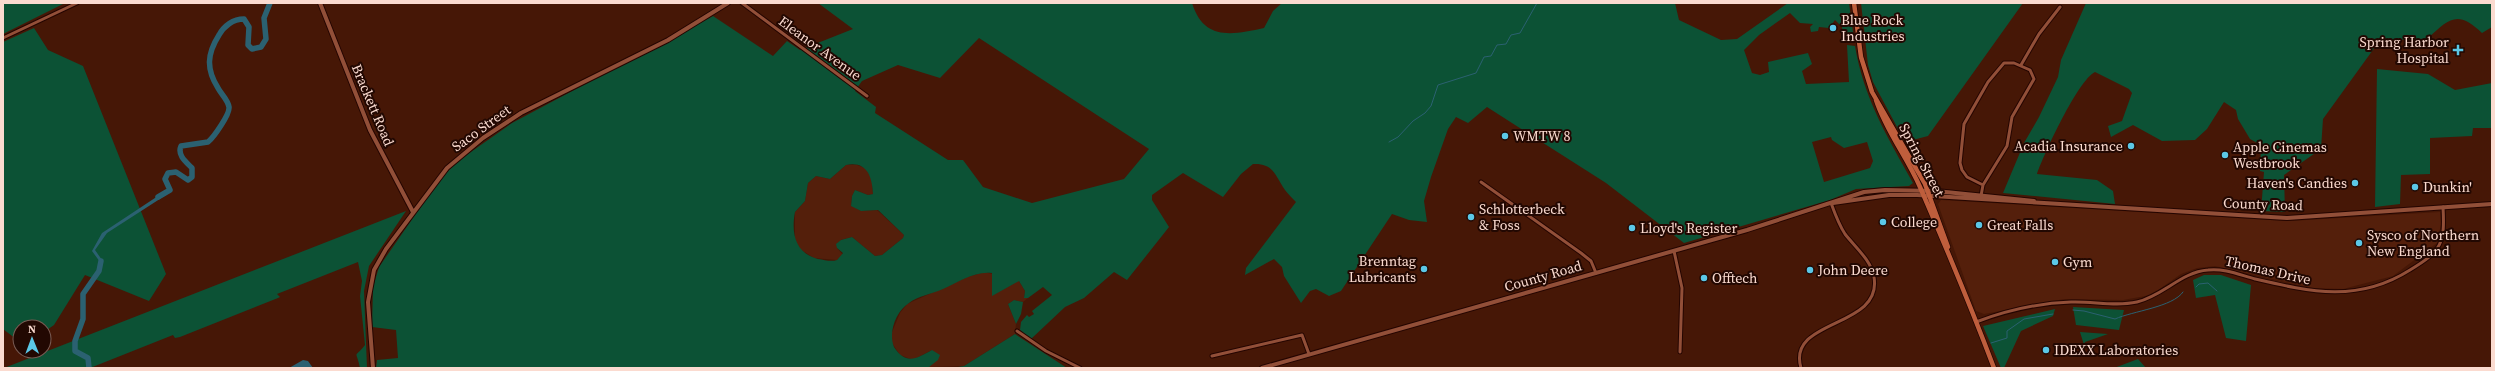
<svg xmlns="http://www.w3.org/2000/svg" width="2495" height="371" font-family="'Source Serif 4',serif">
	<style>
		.built { fill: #541f0b }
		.green { fill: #0c5235; fill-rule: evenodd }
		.water { fill: #2b6171 }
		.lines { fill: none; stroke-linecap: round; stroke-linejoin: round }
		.stream { stroke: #2b6171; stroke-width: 1 }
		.river { stroke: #2b6171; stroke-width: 5.5 }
		.street-casing { stroke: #240500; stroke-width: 5 }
		.secondary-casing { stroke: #240500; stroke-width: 6 }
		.primary-casing { stroke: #240500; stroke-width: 6 }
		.street { stroke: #924f38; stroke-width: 3 }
		.secondary { stroke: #924f38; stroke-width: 4 }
		.primary { stroke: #bf5e3c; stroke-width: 4.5 }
		.poi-dot { fill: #5bc8e7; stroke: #220802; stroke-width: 1.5 }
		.labels { text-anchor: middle; stroke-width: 4; stroke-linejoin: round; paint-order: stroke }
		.poi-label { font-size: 14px; fill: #fbdbd0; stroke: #220802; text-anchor: start }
		.street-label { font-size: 14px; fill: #fbdbd0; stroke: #220802 }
	</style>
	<rect width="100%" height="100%" fill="#461706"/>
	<!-- built -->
	<path class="built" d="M 846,165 L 857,165 L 865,168 L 870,173 L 872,181 L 873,194 L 868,195 L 855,190 L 852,196 L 851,205 L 861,211 L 877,210 L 904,235 L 903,238 L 882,255 L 875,256 L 852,237 L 841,240 L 837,248 L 843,255 L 837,260 L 814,258 L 798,248 L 795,241 L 795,212 L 805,201 L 808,183 L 816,176 L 830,179 Z
		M 1941,200 L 2290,221 L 2440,212 L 2441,224 L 2437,243 L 2393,276 L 2343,289 L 2312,288 L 2215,266 L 2197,268 L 2181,274 L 2151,295 L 2123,300 L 2064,299 L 1984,314 L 1976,311 L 1938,204 Z
		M 985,272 L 1019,281 L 1025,291 L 1024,297 L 1028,298 L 1023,302 L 1014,300 L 1008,304 L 1016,324 L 1015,334 L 964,366 L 927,367 L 932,350 L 913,360 L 900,355 L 892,343 L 892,332 L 900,313 L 907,304 L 967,277 Z"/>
	<!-- green -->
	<path class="green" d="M 3,3 L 65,3 L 3,34 Z
		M 818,3 L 1192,3 C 1204,41 1232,35 1264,28 L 1273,11 L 1282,3 L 1675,3 L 1679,20 L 1721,40 L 1737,39 L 1788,3 L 1849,3 L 1854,39 L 1848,40 L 1847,35 L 1843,36 L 1842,27 L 1835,20 L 1829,28 L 1819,27 L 1818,31 L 1811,32 L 1810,27 L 1813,24 L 1800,23 L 1790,13 L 1759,35 L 1744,50 L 1752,73 L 1760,75 L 1769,72 L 1768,62 L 1808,53 L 1812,64 L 1802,71 L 1806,84 L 1849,82 L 1847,45 L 1855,46 C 1864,99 1887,136 1913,183 L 1909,186 L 1856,189 L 1830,200 L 1684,243 L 1606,183 L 1487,107 L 1468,123 L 1456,117 L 1448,129 L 1431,177 L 1424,201 L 1427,222 L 1409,220 L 1392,214 L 1341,291 L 1329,296 L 1316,289 L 1310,291 L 1301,303 L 1284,276 L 1282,267 L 1274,259 L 1245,275 L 1246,268 L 1296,202 C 1292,198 1288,194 1285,190 C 1275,176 1274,163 1253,164 L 1241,174 L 1223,197 L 1183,173 L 1152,195 L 1152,200 L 1169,227 L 1127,280 L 1114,272 L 1084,298 L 1065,307 L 1031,339 L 1020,330 L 1021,322 L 1027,315 L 1029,317 L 1034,314 L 1032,311 L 1052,295 L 1043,287 L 1028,298 L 1024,298 L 1025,291 L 1019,281 L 992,296 L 992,273 C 974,271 959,282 943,289 C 932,294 918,296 909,303 C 896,311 888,332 894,347 C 906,365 916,359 932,350 L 940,355 L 938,360 L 929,367 L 952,368 L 964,366 L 1015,334 L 1067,368 L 376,368 L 377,360 L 398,358 L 396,330 L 372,327 L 373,287 L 379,267 L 440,179 L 458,161 L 512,123 L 713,16 L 773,56 L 787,41 L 800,50 L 853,29 ZM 979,38 L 1149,149 L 1124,179 L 1032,203 L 983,187 L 963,160 L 948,160 L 875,113 L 876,107 L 855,91 L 862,81 L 898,65 L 940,78 ZM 1831,137 L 1832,140 L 1844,148 L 1867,142 L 1873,161 L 1870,168 L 1824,182 L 1812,142 ZM 846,165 C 867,161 872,176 873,194 L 868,195 L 855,190 L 852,196 L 851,206 L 861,211 L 878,210 L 904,235 L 903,238 L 882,255 L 875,256 L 852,237 L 841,240 L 836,244 L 837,248 L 843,253 L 837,260 C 831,262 825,260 818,259 C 795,253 791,233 795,212 L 805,201 L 808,183 L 816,176 L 830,179 Z
		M 1861,3 L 2023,3 L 1928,136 L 1905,142 L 1873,82 L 1868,65 Z
		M 2086,3 L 2492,3 L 2492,27 L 2482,33 C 2457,9 2449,19 2427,39 L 2387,40 L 2383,36 L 2323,119 L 2321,149 L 2284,175 L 2285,212 L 2261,211 L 2264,172 L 2260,171 L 2261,145 L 2250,139 L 2238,119 L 2236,110 L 2224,102 L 2207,129 L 2195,140 L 2162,141 L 2133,125 L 2111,137 L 2108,126 L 2122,121 L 2132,93 L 2129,89 L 2095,72 C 2078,80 2044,154 2037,174 L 2097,180 L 2113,191 L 2115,204 L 2003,193 L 2024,143 L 2039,117 L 2058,77 L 2061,60 Z
		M 34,28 L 48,50 L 83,66 L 166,274 L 149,301 L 85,275 L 54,325 L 44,332 L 44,327 L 20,327 L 20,342 L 3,329 L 3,42 Z
		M 2377,69 L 2428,74 L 2455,90 L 2492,83 L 2492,128 L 2473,128 L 2472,136 L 2430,138 L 2430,174 L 2401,175 L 2400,204 L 2375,207 Z
		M 406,211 L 369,266 L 364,291 L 367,368 L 360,368 C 356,348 353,360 365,345 L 360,296 L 362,281 L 358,262 L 277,294 L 280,297 L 278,298 L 180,337 L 175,338 L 173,335 L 90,368 L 4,368 Z
		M 2204,275 L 2221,275 L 2251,285 L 2246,341 L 2226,338 L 2215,295 L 2196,298 L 2193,280 Z
		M 1014,300 L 1023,302 L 1021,314 L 1016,324 L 1008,304 Z
		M 2073,307 L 2124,310 L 2119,330 L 2076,325 Z
		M 2055,309 L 2053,316 L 2021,331 L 2004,368 L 2001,368 L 1983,326 Z
		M 2080,332 L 2108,334 L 2085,342 L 2084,345 Z
		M 2138,359 L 2146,368 L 2114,368 Z"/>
	<!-- water -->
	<path class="water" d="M 161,194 L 166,195 L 107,233 L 95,250 L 102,260 L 102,269 L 99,268 L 100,262 L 92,251 L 102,233 Z
		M 303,360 L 308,361 L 313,368 L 289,368 Z"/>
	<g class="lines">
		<!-- stream -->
		<path class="stream" d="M 1389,142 L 1398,137 L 1413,121 L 1425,113 L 1431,106 L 1438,85 L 1476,73 L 1484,57 L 1491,56 L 1497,45 L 1506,44 L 1511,35 L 1520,33 L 1537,3
			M 2196,287 L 2199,284 L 2208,283 L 2217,291
			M 2073,310 L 2084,311 L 2115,319 C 2133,311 2173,307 2183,292
			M 1991,343 L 2007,338 L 2007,331 L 2024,319 L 2053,314"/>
		<!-- river -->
		<path class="river" d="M 158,197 L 170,190 L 165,179 L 168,173 L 176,172 L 188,180 L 192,177 L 192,168 C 186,162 177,155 181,146 L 208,142 C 214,137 230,114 229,107 C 228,100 221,94 218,88 C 206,69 207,54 219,35 C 224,26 233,19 244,19 L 249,27 L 248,45 L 252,49 L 261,47 L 266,39 L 264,18 L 270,3
			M 89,368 L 88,358 L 75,351 L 75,341 L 83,319 L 83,294 L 99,271 L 101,261"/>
		<!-- street casing -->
		<g class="street-casing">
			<path id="street" d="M 742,3 L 867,96
				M 3,38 L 77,3
				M 2021,65 L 2039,34 L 2060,7
				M 1481,182 L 1581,253 L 1591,261 L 1596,273
				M 1981,196 L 1983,185 L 2007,146 L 2012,117 L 2034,79 L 2030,70 L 2014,63 L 2004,63 L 1988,82 L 1964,124 L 1960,163 L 1962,170 L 1967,177 L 1983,185
				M 1674,251 L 1682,288 L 1680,352
				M 1976,322 C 2005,311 2040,303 2071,302 C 2093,301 2115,307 2137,302 C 2163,296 2181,272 2208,270 C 2224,268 2240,275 2255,279 C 2311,292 2358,303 2410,270 C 2442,251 2445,243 2443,207
				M 1017,331 L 1046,351 L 1080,368
				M 1212,356 L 1302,335 L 1309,354
				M 1801,368 C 1786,318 1883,329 1874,277 C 1871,260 1855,247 1845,234 C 1839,225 1835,214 1831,203"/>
		</g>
		<!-- secondary casing -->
		<g class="secondary-casing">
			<path id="secondary" d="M 320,3 L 370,130 L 413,212
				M 1833,203 L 1889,195 L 1917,195 L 2287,218 L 2492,204
				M 373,368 L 368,302 L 374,270 L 386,249 L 447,168 L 483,138 L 521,113 L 668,40 L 728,3
				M 1262,368 L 1747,230 L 1864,192 L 1885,190 L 1936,191 L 2034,201"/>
		</g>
		<!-- primary casing -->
		<g class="primary-casing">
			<path id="primary" d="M 1854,3 L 1861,57 L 1872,92 L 1925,184 L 1948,247
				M 1876,100 C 1886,131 1907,157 1920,187 C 1946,247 1971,307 1994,368"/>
		</g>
		<!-- street -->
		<use href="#street" class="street"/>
		<!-- secondary -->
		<use href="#secondary" class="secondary"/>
		<!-- primary -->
		<use href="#primary" class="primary"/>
	</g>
	<!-- markers -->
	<g class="poi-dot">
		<circle cx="1833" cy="28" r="4"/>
		<path d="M2456 44h4v4h4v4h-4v4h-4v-4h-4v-4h4z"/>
		<circle cx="1505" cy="136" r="4"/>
		<circle cx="2131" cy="146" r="4"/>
		<circle cx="2225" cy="155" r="4"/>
		<circle cx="2355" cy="183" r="4"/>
		<circle cx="2415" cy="187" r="4"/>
		<circle cx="1471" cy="217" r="4"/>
		<circle cx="1883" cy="222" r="4"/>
		<circle cx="1979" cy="225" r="4"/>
		<circle cx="1632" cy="228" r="4"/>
		<circle cx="2359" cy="243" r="4"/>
		<circle cx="2055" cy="262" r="4"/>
		<circle cx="1424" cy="269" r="4"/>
		<circle cx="1810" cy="270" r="4"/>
		<circle cx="1704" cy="278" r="4"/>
		<circle cx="2046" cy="350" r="4"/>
	</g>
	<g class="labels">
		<!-- poi labels -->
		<g class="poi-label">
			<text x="1841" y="25">Blue Rock<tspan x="1841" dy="16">Industries</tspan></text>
			<text x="2449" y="47" text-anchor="end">Spring Harbor<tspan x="2449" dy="16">Hospital</tspan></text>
			<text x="1513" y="141">WMTW 8</text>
			<text x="2123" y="151" text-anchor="end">Acadia Insurance</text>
			<text x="2233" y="152">Apple Cinemas<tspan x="2233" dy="16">Westbrook</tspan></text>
			<text x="2347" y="188" text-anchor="end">Haven's Candies</text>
			<text x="2423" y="192">Dunkin'</text>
			<text x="1479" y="214">Schlotterbeck<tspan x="1479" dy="16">&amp; Foss</tspan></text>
			<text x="1891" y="227">College</text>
			<text x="1987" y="230">Great Falls</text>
			<text x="1640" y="233">Lloyd's Register</text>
			<text x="2367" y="240">Sysco of Northern<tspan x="2367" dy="16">New England</tspan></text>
			<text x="1416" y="266" text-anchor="end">Brenntag<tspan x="1416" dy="16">Lubricants</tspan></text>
			<text x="2063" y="267">Gym</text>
			<text x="1818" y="275">John Deere</text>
			<text x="1712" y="283">Offtech</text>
			<text x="2054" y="355">IDEXX Laboratories</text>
		</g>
		<!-- street labels -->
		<g class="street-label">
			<text transform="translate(820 48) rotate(36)" y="5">Eleanor Avenue</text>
			<text transform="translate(373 105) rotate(67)" y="5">Brackett Road</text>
			<text transform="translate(481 128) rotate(-36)" y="5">Saco Street</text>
			<text transform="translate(1922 160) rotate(62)" y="5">Spring Street</text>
			<text transform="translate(2263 204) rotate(2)" y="5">County Road</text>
			<text transform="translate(2268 270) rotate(13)" y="5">Thomas Drive</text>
			<text transform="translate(1543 276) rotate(-16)" y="5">County Road</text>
		</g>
	</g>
	<!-- border -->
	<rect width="2495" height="371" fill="none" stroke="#fbdbd0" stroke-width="8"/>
	<!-- north arrow -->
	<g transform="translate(32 339) rotate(359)"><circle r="19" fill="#220802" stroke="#795c54"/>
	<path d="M0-3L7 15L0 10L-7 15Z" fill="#5bc8e7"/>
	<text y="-6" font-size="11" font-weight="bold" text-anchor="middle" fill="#fbdbd0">N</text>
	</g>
</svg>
